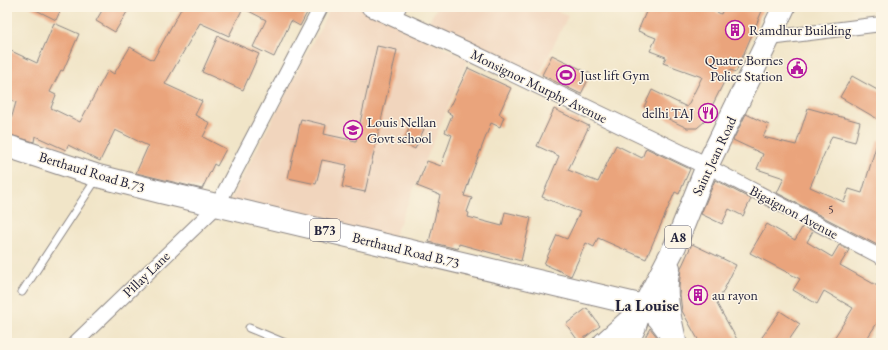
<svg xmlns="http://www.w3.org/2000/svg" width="888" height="350" font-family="'EB Garamond',serif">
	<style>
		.built { fill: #f1d5bd }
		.building { fill: #eaa47b }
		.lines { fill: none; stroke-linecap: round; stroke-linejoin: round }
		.service-casing { stroke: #8a8482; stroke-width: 9 }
		.minor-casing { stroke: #8a8482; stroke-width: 16 }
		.tertiary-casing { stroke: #8a8482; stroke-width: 19 }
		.secondary-casing { stroke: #8a8482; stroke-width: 22 }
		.primary-casing { stroke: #8a8482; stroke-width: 24 }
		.service { stroke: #fff; stroke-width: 7 }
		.minor { stroke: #fff; stroke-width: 14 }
		.tertiary { stroke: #fff; stroke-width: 17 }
		.secondary { stroke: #fff; stroke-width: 20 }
		.primary { stroke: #fff; stroke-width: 22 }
		.labels { text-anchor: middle; stroke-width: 3; stroke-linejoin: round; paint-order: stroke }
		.number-label { font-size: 12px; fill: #54424b }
		.shield { fill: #fcf5e5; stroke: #63616e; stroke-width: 1 }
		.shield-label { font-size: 13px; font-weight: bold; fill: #22223b }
		.poi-label { font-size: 14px; fill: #22223b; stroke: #fcf5e5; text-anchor: start }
		.street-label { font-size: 14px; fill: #22223b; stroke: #fcf5e5 }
		.quarter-label { font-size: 16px; font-weight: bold; fill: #22223b; stroke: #fcf5e5 }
	</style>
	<rect width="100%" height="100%" fill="#fcf5e5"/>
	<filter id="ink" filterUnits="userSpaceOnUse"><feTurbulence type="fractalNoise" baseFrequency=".025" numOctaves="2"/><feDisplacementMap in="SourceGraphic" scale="8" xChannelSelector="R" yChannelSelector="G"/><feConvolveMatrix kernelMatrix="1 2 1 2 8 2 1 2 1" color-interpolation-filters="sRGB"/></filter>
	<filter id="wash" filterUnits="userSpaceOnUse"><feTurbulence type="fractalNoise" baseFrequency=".012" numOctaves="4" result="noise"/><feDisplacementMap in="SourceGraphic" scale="16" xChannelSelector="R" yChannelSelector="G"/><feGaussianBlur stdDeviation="0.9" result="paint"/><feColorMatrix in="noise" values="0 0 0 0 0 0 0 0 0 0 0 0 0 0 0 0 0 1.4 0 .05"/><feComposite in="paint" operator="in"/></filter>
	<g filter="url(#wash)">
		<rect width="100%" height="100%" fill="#f1e5c8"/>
		<!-- built -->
		<path class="built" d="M 331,7 L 363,7 L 468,59 L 392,241 L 230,201 Z
			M 437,7 L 548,7 L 568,16 L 539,75 L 428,23 Z"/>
		<g id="blocks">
			<!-- building -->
			<path class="building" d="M 30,7 L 62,7 L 56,20 Z
				M 104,7 L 130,7 L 115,32 L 96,21 Z
				M 182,7 L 301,7 L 308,11 L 300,26 L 291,21 L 274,57 L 253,47 L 266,20 L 243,8 L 229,36 L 200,23 L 165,84 L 202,101 L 195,115 L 210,123 L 203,137 L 226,149 L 217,166 L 214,164 L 202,189 L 136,173 L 148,146 L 115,130 L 100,161 L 68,145 L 66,150 L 35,136 L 34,142 L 7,134 L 16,102 L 7,98 L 7,49 L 37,63 L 54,23 L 79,34 L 63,71 L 61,70 L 50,92 L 56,95 L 51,108 L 80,122 L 108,70 L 114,74 L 130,47 L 153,60 Z
				M 648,7 L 707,7 L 721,14 L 724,7 L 751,7 L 762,11 L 736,72 L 730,70 L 704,122 L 697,128 L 687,128 L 644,107 L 652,90 L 687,107 L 702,77 L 663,63 L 666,57 L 650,51 L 656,38 L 638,31 Z
				M 218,36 L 259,54 L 243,90 L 202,72 Z
				M 377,46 L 397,50 L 365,192 L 342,187 L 347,165 L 322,160 L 316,184 L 288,178 L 301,119 L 326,125 L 324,134 L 356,141 Z
				M 552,55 L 591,74 L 581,94 L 542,75 Z
				M 468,68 L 511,88 L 499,114 L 504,117 L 500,127 L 491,123 L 470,178 L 464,196 L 472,198 L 467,212 L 469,213 L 468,217 L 502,226 L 505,212 L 531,218 L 521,261 L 459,244 L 458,249 L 429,242 L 440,195 L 417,186 L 427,161 L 441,166 L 452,135 L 445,132 L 452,115 L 447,112 Z
				M 852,76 L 881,92 L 881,121 L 840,97 Z
				M 808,108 L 860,122 L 855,142 L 832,136 L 810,187 L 844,202 L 849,189 L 862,193 L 878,140 L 881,140 L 881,247 L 777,193 L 784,178 L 757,169 L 763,154 L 733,140 L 746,114 L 769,125 L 763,137 L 796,145 Z
				M 554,109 L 589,126 L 568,170 L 598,182 L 616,145 L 642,158 L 646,148 L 690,169 L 679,194 L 675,192 L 646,259 L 598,238 L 594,247 L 586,243 L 571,276 L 544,264 L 557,235 L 567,239 L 580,212 L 542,197 L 559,156 L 537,146 Z
				M 411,124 L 424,129 L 415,149 L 403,143 Z
				M 715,180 L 751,199 L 743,216 L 729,209 L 722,224 L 701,214 Z
				M 767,224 L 795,240 L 803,226 L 813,231 L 807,242 L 832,257 L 839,245 L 849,250 L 840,265 L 881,288 L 881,317 L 864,343 L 831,343 L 853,308 L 824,291 L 817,304 L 793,290 L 800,279 L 750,253 Z
				M 692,244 L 736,265 L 717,304 L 739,343 L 700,343 L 682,311 L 679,287 L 681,268 Z
				M 587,308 L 600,326 L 579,342 L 566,324 Z
				M 780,311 L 800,324 L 787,343 L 758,343 Z
				M 650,328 L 662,343 L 642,343 Z"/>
		</g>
	</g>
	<g filter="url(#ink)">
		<use href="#blocks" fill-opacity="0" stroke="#8a8482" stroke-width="1"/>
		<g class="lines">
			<!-- service casing -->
			<g class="service-casing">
				<path id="service" d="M 22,292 L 97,178
					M 249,328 L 285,343"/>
			</g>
			<!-- minor casing -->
			<g class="minor-casing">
				<path id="minor" d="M 393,18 L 399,7
					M 770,38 L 881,24
					M 707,166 L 881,257
					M 75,343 L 217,206 L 321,7"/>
			</g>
			<!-- tertiary casing -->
			<g class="tertiary-casing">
				<path id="tertiary" d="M 370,7 L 467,51 L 707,166
					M 630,343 L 637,328 L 644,306"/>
			</g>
			<!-- secondary casing -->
			<g class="secondary-casing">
				<path id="secondary" d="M 603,343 L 644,306 L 658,319 L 676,343"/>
			</g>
			<!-- primary casing -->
			<g class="primary-casing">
				<path id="primary" d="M 7,146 L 98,176 L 161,192 L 644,306 L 675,246 L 707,166 L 784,7
					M 669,268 C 663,293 670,316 675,341"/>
			</g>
			<!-- service -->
			<use href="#service" class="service"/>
			<!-- minor -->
			<use href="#minor" class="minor"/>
			<!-- tertiary -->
			<use href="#tertiary" class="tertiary"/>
			<!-- secondary -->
			<use href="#secondary" class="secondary"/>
			<!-- primary -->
			<use href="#primary" class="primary"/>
		</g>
	</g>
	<!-- icons -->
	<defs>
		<g id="building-ring" transform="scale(1)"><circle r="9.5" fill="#fcf5e5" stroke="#b5179e" stroke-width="1.5"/><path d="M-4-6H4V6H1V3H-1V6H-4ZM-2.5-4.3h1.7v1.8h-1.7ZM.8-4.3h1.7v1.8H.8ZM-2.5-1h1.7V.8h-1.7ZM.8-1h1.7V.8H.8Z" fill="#b5179e"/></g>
		<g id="civic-ring" transform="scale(1)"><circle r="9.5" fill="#fcf5e5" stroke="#b5179e" stroke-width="1.5"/><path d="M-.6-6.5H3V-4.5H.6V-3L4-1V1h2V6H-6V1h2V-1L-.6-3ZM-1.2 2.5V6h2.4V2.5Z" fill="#b5179e"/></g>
		<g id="stadium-ring" transform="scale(1)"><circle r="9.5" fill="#fcf5e5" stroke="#b5179e" stroke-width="1.5"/><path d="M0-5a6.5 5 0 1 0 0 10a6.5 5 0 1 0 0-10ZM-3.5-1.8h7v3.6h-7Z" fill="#b5179e"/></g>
		<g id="restaurant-ring" transform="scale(1)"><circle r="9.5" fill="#fcf5e5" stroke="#b5179e" stroke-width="1.5"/><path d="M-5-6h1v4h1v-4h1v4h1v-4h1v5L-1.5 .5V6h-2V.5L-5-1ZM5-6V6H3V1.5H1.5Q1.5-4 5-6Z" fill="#b5179e"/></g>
		<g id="school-ring" transform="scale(1)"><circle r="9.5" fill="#fcf5e5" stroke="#b5179e" stroke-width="1.5"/><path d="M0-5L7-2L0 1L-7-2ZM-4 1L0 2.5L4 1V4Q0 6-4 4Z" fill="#b5179e"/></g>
	</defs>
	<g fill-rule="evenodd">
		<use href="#building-ring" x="735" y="30"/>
		<use href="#civic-ring" x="797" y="68"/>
		<use href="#stadium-ring" x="566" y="75"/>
		<use href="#restaurant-ring" x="708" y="113"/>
		<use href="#school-ring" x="353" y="130"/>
		<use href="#building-ring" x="698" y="295"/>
	</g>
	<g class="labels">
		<!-- number labels -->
		<g class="number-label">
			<text x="831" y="213">5</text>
		</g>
		<!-- shield labels -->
		<g class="shield">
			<rect x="310" y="219" width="30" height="22" rx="3"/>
			<rect x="665" y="226" width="26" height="22" rx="3"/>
		</g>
		<g class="shield-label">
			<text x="325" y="235">B73</text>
			<text x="678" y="242">A8</text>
		</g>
		<!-- poi labels -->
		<g class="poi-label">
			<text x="749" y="35">Ramdhur Building</text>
			<text x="783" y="65" text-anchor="end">Quatre Bornes<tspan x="783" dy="16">Police Station</tspan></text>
			<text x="580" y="80">Just lift Gym</text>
			<text x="694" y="118" text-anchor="end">delhi TAJ</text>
			<text x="367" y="127">Louis Nellan<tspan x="367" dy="16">Govt school</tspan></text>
			<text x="712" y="300">au rayon</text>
		</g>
		<!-- street labels -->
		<g class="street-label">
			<text transform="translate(539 86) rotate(26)" y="5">Monsignor Murphy Avenue</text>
			<text transform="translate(714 156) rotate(-65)" y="5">Saint Jean Road</text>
			<text transform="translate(92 172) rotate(17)" y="5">Berthaud Road B.73</text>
			<text transform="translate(794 212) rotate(28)" y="5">Bigaignon Avenue</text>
			<text transform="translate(406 250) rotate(14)" y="5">Berthaud Road B.73</text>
			<text transform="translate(146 274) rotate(-44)" y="5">Pillay Lane</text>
		</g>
		<!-- quarter labels -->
		<g class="quarter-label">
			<text x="647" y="311">La Louise</text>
		</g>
	</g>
	<!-- margin -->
	<rect width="888" height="350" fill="none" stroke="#fcf5e5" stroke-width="24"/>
</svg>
